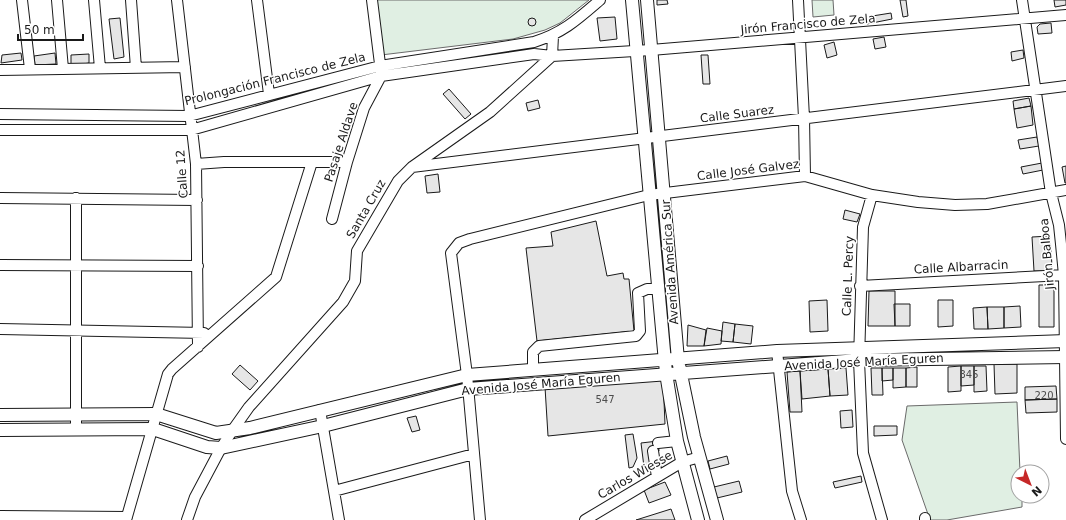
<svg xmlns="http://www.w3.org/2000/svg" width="1066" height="520" font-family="'DejaVu Sans',sans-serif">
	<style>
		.green { fill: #e0efe3; stroke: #6a6a6a }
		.building { fill: #e6e6e6; stroke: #1a1a1a }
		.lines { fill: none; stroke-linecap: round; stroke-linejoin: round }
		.minor-casing { stroke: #1a1a1a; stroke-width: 12 }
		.major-casing { stroke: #1a1a1a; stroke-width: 14 }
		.minor { stroke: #fff; stroke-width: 10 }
		.major { stroke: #fff; stroke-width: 12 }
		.labels { text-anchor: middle; stroke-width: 3; stroke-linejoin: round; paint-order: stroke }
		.number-label { font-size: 10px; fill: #4d4d4d }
		.street-label { font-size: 12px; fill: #1a1a1a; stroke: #fff }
	</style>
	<rect width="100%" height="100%" fill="#fff"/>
	<!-- green -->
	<path class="green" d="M 375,0 L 589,0 L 560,23 L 545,30 L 513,39 L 381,55 Z
		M 812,0 L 833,0 L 834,15 L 813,17 Z
		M 1017,402 L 1020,472 L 1018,472 L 1018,496 L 1022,496 L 1022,507 L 947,520 L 930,520 L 902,440 L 907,406 Z"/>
	<!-- building -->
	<path class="building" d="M 657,0 L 667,0 L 668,4 L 657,5 Z
		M 900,0 L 906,0 L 908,16 L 903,17 Z
		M 1054,0 L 1066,0 L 1066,5 L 1055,7 Z
		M 891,13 L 892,19 L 867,24 L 866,17 Z
		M 615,17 L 617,39 L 600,41 L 597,18 Z
		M 120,18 L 124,57 L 114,59 L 109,19 Z
		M528 22a4 4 0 1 1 8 0a4 4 0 1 1-8 0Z
		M 1051,23 L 1052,33 L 1038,34 L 1037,27 L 1040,24 Z
		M 884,37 L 886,47 L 875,49 L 873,39 Z
		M 834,42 L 837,55 L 827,58 L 824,45 Z
		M 1023,50 L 1024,58 L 1012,61 L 1011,52 Z
		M 21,53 L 22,60 L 1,63 L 2,55 Z
		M 55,53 L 56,64 L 35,65 L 34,56 Z
		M 89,54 L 89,63 L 71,66 L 71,55 Z
		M 701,55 L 708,55 L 710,84 L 703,84 Z
		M 449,89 L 471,114 L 465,119 L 443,94 Z
		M 1029,98 L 1031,106 L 1014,109 L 1013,101 Z
		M 538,100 L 540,108 L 528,111 L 526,103 Z
		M 1031,106 L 1033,125 L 1017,128 L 1014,109 Z
		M 1037,137 L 1039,146 L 1020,149 L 1018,140 Z
		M 1042,163 L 1043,170 L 1023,174 L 1021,167 Z
		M 1066,166 L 1066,183 L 1065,183 L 1062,167 Z
		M 438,174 L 440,192 L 427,193 L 425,176 Z
		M 845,210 L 860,214 L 857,222 L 843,219 Z
		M 596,221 L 607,276 L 623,273 L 624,279 L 629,279 L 634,331 L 537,341 L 526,248 L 553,246 L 551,232 Z
		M 1050,236 L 1052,266 L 1048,271 L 1034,271 L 1032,237 Z
		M 1039,285 L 1054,285 L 1054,327 L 1039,327 Z
		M 869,291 L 895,291 L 895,326 L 868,326 Z
		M 827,300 L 828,331 L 810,332 L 809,301 Z
		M 938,300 L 953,300 L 953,326 L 938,327 Z
		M 894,304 L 910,304 L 910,326 L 895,326 Z
		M 1020,306 L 1021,327 L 1004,328 L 1004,307 Z
		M 987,307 L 988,329 L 974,329 L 973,308 Z
		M 987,307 L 1004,307 L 1004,328 L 988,329 Z
		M 723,322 L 735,324 L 733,342 L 721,341 Z
		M 735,324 L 753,326 L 751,344 L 733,342 Z
		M 688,325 L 706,330 L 704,346 L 687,346 Z
		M 707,328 L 722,331 L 721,344 L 704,346 Z
		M 994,364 L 1017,364 L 1017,393 L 995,394 Z
		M 240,365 L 258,381 L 250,390 L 232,374 Z
		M 961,366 L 961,391 L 948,392 L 948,367 Z
		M 961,366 L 974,366 L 974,385 L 961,386 Z
		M 974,366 L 986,366 L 987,391 L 974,392 Z
		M 917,367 L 917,387 L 906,387 L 906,368 Z
		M 846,368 L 848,395 L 830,396 L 828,369 Z
		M 871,368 L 882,368 L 883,395 L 872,395 Z
		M 882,368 L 893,368 L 893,380 L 882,381 Z
		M 893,368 L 906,368 L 906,387 L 893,388 Z
		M 828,369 L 830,396 L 802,399 L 800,371 Z
		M 800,371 L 802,412 L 790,412 L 787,372 Z
		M 663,378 L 665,424 L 548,436 L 545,387 Z
		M 1056,386 L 1057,399 L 1025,400 L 1025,387 Z
		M 1057,399 L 1057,412 L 1026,413 L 1025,400 Z
		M 852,410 L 853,427 L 841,428 L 840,411 Z
		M 416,416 L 420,430 L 412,432 L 407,418 Z
		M 874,426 L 897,426 L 897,435 L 874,436 Z
		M 633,434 L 637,458 L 633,467 L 629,468 L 625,435 Z
		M 658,441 L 659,451 L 652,452 L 653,465 L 644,467 L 641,443 Z
		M 727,456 L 729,464 L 710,469 L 708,461 Z
		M 861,476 L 862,482 L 835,488 L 833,482 Z
		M 739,481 L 742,492 L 717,498 L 714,487 Z
		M 665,482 L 671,495 L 649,503 L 644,490 Z
		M 671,509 L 675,520 L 636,520 Z"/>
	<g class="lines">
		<!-- minor casing -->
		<g class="minor-casing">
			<path id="minor" d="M 22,0 L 30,69
				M 57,0 L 63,69
				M 94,0 L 100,68
				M 131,0 L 136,68
				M 177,0 L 196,164 L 198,347
				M 257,0 L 269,94
				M 372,0 L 381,72
				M 798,0 L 804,118 L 805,176
				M 1022,0 L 1051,193 L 1059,225 L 1061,244 L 1064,275 L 1066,439
				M 0,70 L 185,67
				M 0,114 L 189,116 L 380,66 L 534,42 C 563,33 578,19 600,0
				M 0,130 L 191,130 L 381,76 L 534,54 L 552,56 L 651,50 L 1066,15
				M 196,164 L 224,162 L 347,162
				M 412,167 L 1066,86
				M 872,195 L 863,227 L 859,360 L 863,453 L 882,520
				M 0,198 L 197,200
				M 76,198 L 76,430
				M 332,219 L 347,162 L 364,108 L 381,76
				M 0,265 L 198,266
				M 860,286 L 1064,275
				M 0,329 L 204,333
				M 777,351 L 792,491 L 801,520
				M 533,370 L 533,352 L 539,346 L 636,336 L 640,331 L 638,293 L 647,289 L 658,289
				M 320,410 L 339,520
				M 658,443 L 677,441
				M 653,451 L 657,477
				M 334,491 L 474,454
				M 0,516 L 127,517
				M 925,518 L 925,520
				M 126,520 L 168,374 L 172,369 L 276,277 L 312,162
				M 187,520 L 195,497 L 221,448 L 232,431 L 249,407 L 343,302 L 355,281 L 357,251 L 398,181 L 412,167 L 490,112 L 552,56 L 553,36
				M 480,520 L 467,375 L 451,253 L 459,243 L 470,239 L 649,195 L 805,176 L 872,195 L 918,202 L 955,205 L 987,204 L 1066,190
				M 585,520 L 682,462 L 700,457"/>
		</g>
		<!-- major casing -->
		<g class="major-casing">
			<path id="major" d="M 632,0 L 666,373 L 677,441 L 698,520
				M 647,0 L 678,360 L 694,437 L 717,520
				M 0,415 L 156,414 L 216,433 L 250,428 L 467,375 L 777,351 L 1066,341
				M 0,430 L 153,429 L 207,447 L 221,448 L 323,426 L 468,389 L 859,360 L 1066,357"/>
		</g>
		<!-- minor -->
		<use href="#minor" class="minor"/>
		<!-- major -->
		<use href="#major" class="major"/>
	</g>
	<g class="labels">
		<!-- number labels -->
		<g class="number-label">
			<text x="969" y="378">345</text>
			<text x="1044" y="399">220</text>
			<text x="605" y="403">547</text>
		</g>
		<!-- street labels -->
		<g class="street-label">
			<text transform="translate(808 24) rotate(-5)" y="4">Jirón Francisco de Zela</text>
			<text transform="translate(275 79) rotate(-14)" y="4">Prolongación Francisco de Zela</text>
			<text transform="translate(737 114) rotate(-7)" y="4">Calle Suarez</text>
			<text transform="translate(341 142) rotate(-72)" y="4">Pasaje Aldave</text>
			<text transform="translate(748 170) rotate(-7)" y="4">Calle José Galvez</text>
			<text transform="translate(182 174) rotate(-94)" y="4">Calle 12</text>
			<text transform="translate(366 209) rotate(-60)" y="4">Santa Cruz</text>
			<text transform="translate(1047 254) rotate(-95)" y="4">Jirón Balboa</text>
			<text transform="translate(670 262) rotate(-94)" y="4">Avenida América Sur</text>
			<text transform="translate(961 267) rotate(-3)" y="4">Calle Albarracin</text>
			<text transform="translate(848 276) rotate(-88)" y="4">Calle L. Percy</text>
			<text transform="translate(864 362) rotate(-3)" y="4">Avenida José María Eguren</text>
			<text transform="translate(541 384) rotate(-5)" y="4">Avenida José María Eguren</text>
			<text transform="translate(635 475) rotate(-30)" y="4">Carlos Wiesse</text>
		</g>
	</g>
	<!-- north arrow -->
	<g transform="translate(1030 484) rotate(138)"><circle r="19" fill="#ffffff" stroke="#a3a3a3"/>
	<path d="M0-3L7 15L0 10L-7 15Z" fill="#c62828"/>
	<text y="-6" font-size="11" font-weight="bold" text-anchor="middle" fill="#1a1a1a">N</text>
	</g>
	<!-- scale -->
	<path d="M18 34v6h65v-6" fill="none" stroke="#1a1a1a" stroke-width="2"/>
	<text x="24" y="34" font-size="12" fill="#1a1a1a" stroke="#ffffff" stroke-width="3" paint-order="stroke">50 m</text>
</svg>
